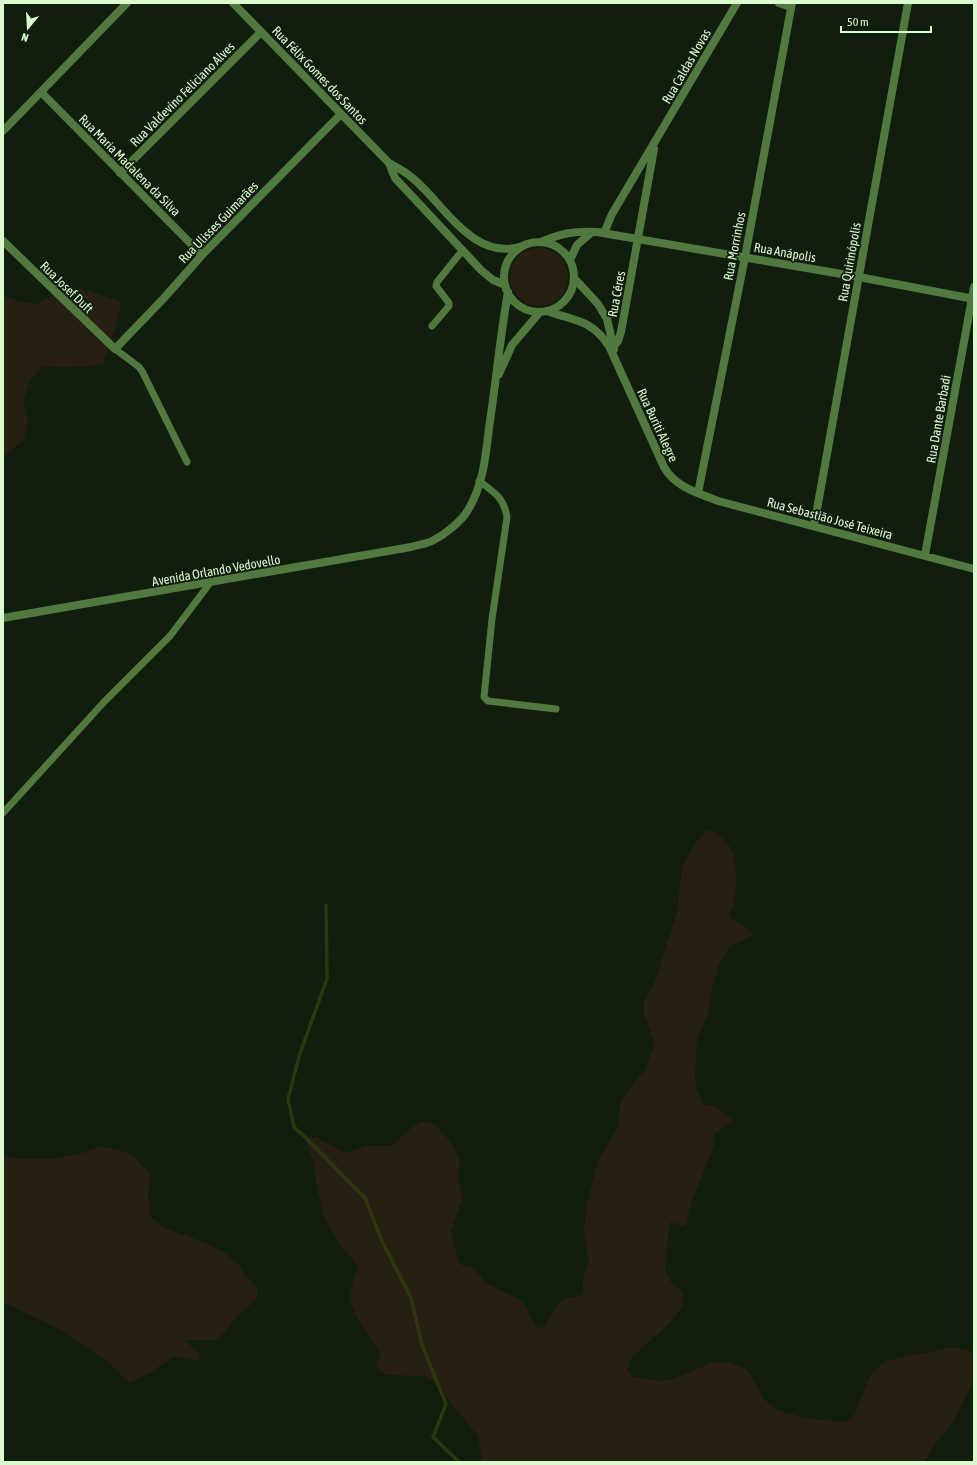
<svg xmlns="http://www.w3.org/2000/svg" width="977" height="1465" font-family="'Asap Condensed',sans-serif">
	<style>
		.green { fill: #271f12 }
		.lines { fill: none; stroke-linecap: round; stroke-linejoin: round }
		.stream { stroke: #2c370e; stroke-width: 3.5 }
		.service { stroke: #51783f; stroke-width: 7 }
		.minor { stroke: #51783f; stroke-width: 8 }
		.tertiary { stroke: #51783f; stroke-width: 8 }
		.labels { text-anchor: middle; stroke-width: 3.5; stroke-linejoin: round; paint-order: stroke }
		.street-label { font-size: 13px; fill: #dbfad0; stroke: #111e0e }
	</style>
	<rect width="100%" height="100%" fill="#111e0e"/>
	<!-- green -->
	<path class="green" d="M510 277a29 29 0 1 1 58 0a29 29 0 1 1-58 0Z
		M 77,287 L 121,302 L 117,323 L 103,364 C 82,368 65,368 43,366 L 30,380 L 23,401 L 28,421 L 25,439 L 3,457 L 3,296 L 19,301 L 37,304 L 55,295 Z
		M 707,830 L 717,833 L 730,847 L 733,854 L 737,878 L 734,902 L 729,916 C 737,925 747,926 753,935 L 731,946 L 719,964 L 713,985 L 707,1016 L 697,1041 L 695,1079 L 697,1090 L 703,1104 L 717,1107 L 734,1121 L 714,1134 L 714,1147 L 692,1201 L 687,1223 L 683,1226 L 671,1222 L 669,1225 L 665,1271 L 670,1281 L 683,1292 L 683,1306 L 672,1320 L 630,1360 L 627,1370 L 633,1377 L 661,1381 L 675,1378 L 712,1363 L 730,1362 L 748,1371 L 766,1401 L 778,1410 L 805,1418 L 841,1422 L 849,1420 L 855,1414 L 871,1374 L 885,1361 L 954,1347 L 968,1350 L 974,1355 L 973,1383 L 953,1422 L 936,1443 L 924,1462 L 483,1462 L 477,1435 L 434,1382 L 424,1376 L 387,1375 L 377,1369 L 376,1363 L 381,1357 L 379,1350 L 359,1321 L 350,1301 L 350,1291 L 358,1267 L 334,1235 L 325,1219 L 316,1184 L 314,1164 L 305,1137 L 318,1138 L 345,1153 L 367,1146 L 392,1146 L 411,1128 L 421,1122 L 430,1122 L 437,1126 L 452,1144 L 460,1160 L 458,1179 L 463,1197 L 451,1232 L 459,1261 L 463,1266 L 473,1267 L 486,1283 L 519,1299 L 526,1307 L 535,1325 L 539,1328 L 544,1327 C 550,1318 555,1304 565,1299 C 572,1296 578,1298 583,1292 L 583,1277 L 589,1263 L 584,1231 L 586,1207 L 599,1158 L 617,1129 L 621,1100 L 645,1069 L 654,1046 L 653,1038 L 644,1013 L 644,1003 L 655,981 L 677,913 L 682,866 L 696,842 Z
		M 100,1146 C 128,1151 132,1153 150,1175 L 148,1193 L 151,1217 L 166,1229 L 206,1243 L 225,1253 L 240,1266 L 245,1275 L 258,1289 L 256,1300 L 239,1314 L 218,1340 L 187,1340 L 188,1343 L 200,1354 L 199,1361 L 173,1357 L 148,1374 L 129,1383 L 105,1359 L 63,1331 L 3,1302 L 3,1157 C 25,1160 57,1160 79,1154 C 86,1152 93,1149 100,1146 Z"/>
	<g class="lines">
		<!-- stream -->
		<path class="stream" d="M 326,905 L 327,979 L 300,1053 L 288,1099 L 294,1127 L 305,1137 L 365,1198 L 382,1241 L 411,1298 L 422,1345 L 446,1404 L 433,1437 L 459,1462"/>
		<!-- service -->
		<path class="service" d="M 432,326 L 449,306 L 449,303 L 436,286 L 437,282 L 462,251
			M 115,349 L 139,367 L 142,371 L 187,462
			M 479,481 C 494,492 504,498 507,517 L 492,619 L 484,697 L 488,701 L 556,709
			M 3,813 L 104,702 L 170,636 L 210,583"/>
		<!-- minor -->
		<path class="minor" d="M 779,3 L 791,7
			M 41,92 L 202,255
			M 3,131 L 127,3
			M 120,173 L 261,32
			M 604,233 L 612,214 L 737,3
			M 3,241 L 115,349 L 164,298 L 202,255 L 341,114
			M 541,242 C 561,233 575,231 597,232 L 859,277 L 974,299
			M 570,260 L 577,245 L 592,232
			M 574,278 L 598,304 L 607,319 L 614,349
			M 547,311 C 574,321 591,319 609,346 L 664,467 C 675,487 698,493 718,501 L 974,569
			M 609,346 L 614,346 L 618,341 L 621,332 L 654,149
			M 698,493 L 745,257 L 792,3
			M 814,526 L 908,3
			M 925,555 L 974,287"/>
		<!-- tertiary -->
		<path class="tertiary" d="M 233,3 L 389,163 C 396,167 404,171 410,176 C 443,201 472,263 523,246
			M 389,163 L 395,178 L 481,270 L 493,280 L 505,285
			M504 277a35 35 0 1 1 70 0a35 35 0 1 1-70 0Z
			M 499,374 L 512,345 L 540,312
			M 3,618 L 411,547 C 418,545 426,544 432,541 C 444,535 461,522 468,510 C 483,486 486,454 489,428 C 496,382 500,337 508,292"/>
	</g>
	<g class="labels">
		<!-- street labels -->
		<g class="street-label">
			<text transform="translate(686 66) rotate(-60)" y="5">Rua Caldas Novas</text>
			<text transform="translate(320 75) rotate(46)" y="5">Rua Félix Gomes dos Santos</text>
			<text transform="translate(182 94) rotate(-45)" y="5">Rua Valdevino Feliciano Alves</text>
			<text transform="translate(130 165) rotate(45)" y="5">Rua Maria Madalena da Silva</text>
			<text transform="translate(218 222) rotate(-46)" y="5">Rua Ulisses Guimarães</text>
			<text transform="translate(734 246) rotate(-79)" y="5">Rua Morrinhos</text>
			<text transform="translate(785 252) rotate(10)" y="5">Rua Anápolis</text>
			<text transform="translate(849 262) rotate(-80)" y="5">Rua Quirinópolis</text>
			<text transform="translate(67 287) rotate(44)" y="5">Rua Josef Duft</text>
			<text transform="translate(616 294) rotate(-79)" y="5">Rua Céres</text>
			<text transform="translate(938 419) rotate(-80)" y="5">Rua Dante Barbadi</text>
			<text transform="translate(658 425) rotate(65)" y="5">Rua Buriti Alegre</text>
			<text transform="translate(830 518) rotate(15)" y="5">Rua Sebastião José Teixeira</text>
			<text transform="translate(216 570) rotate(-10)" y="5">Avenida Orlando Vedovello</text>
		</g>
	</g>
	<!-- border -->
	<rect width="977" height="1465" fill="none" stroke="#dbfad0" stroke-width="8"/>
	<!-- north arrow -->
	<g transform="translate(28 28) rotate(198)" stroke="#111e0e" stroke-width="3" paint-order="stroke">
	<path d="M0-3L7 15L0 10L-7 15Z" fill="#dbfad0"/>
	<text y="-6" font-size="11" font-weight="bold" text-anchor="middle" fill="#dbfad0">N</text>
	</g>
	<!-- scale -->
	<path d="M841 26v6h90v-6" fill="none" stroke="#dbfad0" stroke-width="2"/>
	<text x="847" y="26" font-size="12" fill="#dbfad0" stroke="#111e0e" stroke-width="3" paint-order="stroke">50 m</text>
</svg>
